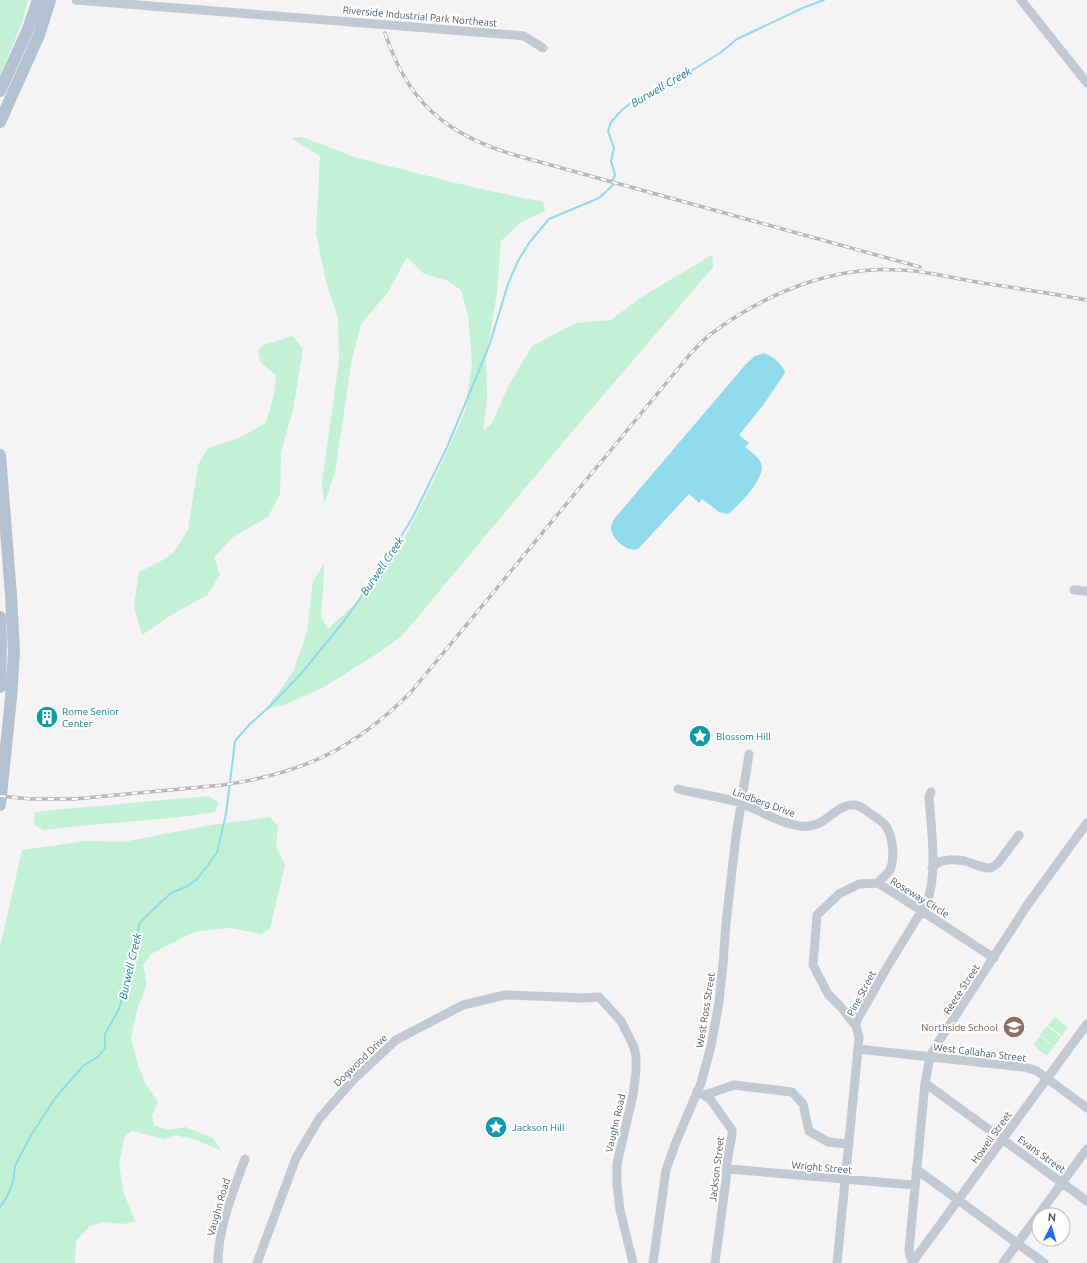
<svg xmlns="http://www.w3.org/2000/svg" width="1087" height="1263" font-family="Ubuntu,sans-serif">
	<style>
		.green { fill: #c3f1d5 }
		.water { fill: #90daee }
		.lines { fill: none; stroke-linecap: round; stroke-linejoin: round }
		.stream { stroke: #90daee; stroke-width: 2 }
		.minor { stroke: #c1cad2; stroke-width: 9 }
		.major { stroke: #b3c2d1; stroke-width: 12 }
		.rail-casing { stroke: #b5b8bd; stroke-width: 3.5 }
		.rail { stroke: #fff; stroke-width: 2; stroke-dasharray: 6; stroke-linecap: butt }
		.labels { text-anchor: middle; stroke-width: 4; stroke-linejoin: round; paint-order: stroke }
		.street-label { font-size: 10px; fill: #4a5661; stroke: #fff }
		.culture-label { font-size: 10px; fill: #0d838f; stroke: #fff; text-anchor: start }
		.education-label { font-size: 10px; fill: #785e54; stroke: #fff; text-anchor: end }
		.water-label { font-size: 11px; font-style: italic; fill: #0c7c9b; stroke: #fff }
	</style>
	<rect width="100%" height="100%" fill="#f5f3f3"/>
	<!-- green -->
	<path class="green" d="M 0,0 L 28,0 L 22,22 L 0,77 Z
		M 302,137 L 357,158 L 476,188 L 543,202 L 545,211 L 520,223 L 501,241 L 497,293 L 486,357 L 487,400 L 483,431 L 492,423 L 509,385 L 532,346 L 576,323 L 611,320 L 640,298 L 712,255 L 713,267 L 576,427 L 402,636 L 375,655 L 324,687 L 284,705 L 266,709 L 293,672 L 307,632 L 313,581 L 324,564 L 324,575 L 321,616 L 328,629 L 365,595 L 402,543 L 433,482 L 465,412 L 472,363 L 468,315 L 461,290 L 446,280 L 424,274 L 407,257 L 388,292 L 361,324 L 352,359 L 335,472 L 324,505 L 322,482 L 339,361 L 338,318 L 326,282 L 316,233 L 320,156 L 291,138 Z
		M 293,336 L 303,349 L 293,410 L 281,452 L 280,494 L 268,517 L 233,537 L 214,557 L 220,575 L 207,595 L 168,617 L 142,635 L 134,606 L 139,572 L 161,561 L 174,552 L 188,530 L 198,465 L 208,448 L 237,439 L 266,423 L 274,395 L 276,375 L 260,362 L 258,350 L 263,345 Z
		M 208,796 L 219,802 L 215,812 L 173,818 L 99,824 L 44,830 L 34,825 L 35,813 L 43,811 Z
		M 270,817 L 278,826 L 276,847 L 285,865 L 270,929 L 261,934 L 229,928 L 194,932 L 151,954 L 143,965 L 147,984 L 137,1010 L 131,1038 L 138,1065 L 146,1085 L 158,1102 L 152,1116 L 154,1125 L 169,1130 L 185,1127 L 213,1138 L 222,1151 L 196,1140 L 175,1135 L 164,1139 L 132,1131 L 125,1136 L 119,1163 L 123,1191 L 135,1221 L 124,1224 L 103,1222 L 90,1226 L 76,1241 L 75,1263 L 0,1263 L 0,948 L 22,850 L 86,841 L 123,842 L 211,825 Z
		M 1055,1017 L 1068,1027 L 1062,1036 L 1048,1025 Z
		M 1047,1026 L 1061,1037 L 1054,1046 L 1040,1035 Z
		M 1040,1036 L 1054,1047 L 1047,1056 L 1033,1045 Z"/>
	<!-- water -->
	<path class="water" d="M 764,353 C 772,356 784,365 785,373 L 764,404 L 739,435 L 749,443 L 745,447 C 751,452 758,456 761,463 C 767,477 739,506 728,514 L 719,512 L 702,499 L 699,503 L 689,494 L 638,549 C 627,553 611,538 611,528 C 611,524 613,522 614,519 L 746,364 L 755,356 Z"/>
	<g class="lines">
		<!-- stream -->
		<path class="stream" d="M 0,1207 C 7,1198 12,1188 14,1177 C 14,1172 14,1169 16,1164 L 31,1135 L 56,1097 L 83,1066 L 99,1056 L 105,1048 L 105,1034 L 119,1009 L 128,978 L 131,958 L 140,922 L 171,893 L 186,887 L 197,879 L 209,864 L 217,852 L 226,814 L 235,741 L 249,725 L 270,706 L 300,675 L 344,621 L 385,563 L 414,515 L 447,447 L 478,373 L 490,343 L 508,284 L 518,261 L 529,243 L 549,219 L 599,198 L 613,185 L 612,181 L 615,175 L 611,161 L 614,148 L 608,131 L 611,122 L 622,110 L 632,102 L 670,84 L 720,53 L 737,39 L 805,7 L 824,0"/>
		<!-- minor -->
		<path class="minor" d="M 76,0 L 514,35 L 524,36 L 543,48
			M 1021,0 L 1087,83
			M 1074,590 L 1087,591
			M 678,789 C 698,794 722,797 741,803 C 761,811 779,823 800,826 C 825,830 834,805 852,805 C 860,804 865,810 871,814 C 877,818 884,822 887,828 C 893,838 895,859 890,870 C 887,874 881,879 878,883
			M 932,868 C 939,858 954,859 965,861 C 973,863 981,868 990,868 C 993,867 995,865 998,863 L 1019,835
			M 856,1026 L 840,1006 L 828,994 L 813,965 L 817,915 L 839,894 L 859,884 L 878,883 L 922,911 L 994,958
			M 858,1049 L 1024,1067 L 1037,1071 L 1087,1108
			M 925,1083 L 1087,1201
			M 697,1091 L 710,1099 L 732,1130 L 732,1135 L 727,1162 L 726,1180 L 715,1263
			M 705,1095 L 734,1085 L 792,1092 L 803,1104 L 809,1131 L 828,1142 L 849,1144
			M 728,1169 L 914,1185
			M 916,1169 L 1044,1263
			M 913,1261 L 910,1256 L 909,1250 L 925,1083 L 930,1057 L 937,1044 L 1028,904 L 1087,823
			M 218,1263 C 218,1227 233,1192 245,1159
			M 257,1263 L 296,1158 L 319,1119 L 353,1080 L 396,1040 L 463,1005 L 505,995 L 583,998 L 599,997 L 621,1021 L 634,1047 L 636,1056 L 636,1071 L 633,1095 L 617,1164 L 617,1184 L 620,1210 L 633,1263
			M 653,1263 L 666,1170 L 676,1142 L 701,1083 L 711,1046 L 719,1002 L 723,964 L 726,923 L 736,836 L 749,754
			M 837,1263 L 858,1049 L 859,1037 L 856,1026 L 857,1020 L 886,969 L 927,902 C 938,874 931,828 929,797 L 931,792
			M 912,1263 L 1087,1024
			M 1003,1263 L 1087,1149"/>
		<!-- major -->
		<path class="major" d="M 0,91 L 28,29 L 38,0
			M 0,122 L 39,35 L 50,0
			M 0,455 L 11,595 L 14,652 L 11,698 L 0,805
			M 0,617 L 1,645 L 0,687"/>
		<!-- rail casing -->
		<g class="rail-casing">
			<path id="rail" d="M 385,33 C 389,44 393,56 399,67 C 424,118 466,141 518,156 L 920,267
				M 0,796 L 31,799 L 74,799 L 223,785 C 303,773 353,750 411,692 L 691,353 C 698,346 704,339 711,334 C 765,293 834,265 902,270 C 925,271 948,277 971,281 C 1009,287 1048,293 1087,300"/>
		</g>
		<!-- rail -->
		<use href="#rail" class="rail"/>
	</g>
	<!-- icons -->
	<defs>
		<g id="building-disc" transform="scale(1.15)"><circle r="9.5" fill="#0f9aa8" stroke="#fff"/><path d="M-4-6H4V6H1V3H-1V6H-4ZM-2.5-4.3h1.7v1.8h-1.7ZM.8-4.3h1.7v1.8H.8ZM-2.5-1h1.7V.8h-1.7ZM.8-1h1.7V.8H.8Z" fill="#fff"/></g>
		<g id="sight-disc" transform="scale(1.15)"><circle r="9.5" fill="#0f9aa8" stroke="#fff"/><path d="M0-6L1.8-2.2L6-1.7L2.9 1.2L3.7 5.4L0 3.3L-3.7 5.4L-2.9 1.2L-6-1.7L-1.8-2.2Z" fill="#fff"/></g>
		<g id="school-disc" transform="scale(1.15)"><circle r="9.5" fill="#8d6e63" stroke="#fff"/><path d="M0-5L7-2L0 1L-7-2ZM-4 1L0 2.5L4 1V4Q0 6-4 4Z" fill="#fff"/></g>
	</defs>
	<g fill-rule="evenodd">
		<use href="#building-disc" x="47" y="717"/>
		<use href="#sight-disc" x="700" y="736"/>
		<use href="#school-disc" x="1014" y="1027"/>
		<use href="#sight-disc" x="496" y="1127"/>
	</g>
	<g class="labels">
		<!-- street labels -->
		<g class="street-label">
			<text transform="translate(420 16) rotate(5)" y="4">Riverside Industrial Park Northeast</text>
			<text transform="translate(764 802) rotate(20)" y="4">Lindberg Drive</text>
			<text transform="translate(920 897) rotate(32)" y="4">Roseway Circle</text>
			<text transform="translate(961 989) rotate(-57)" y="4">Reece Street</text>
			<text transform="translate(861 993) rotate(-62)" y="4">Pine Street</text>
			<text transform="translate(705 1010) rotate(-81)" y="4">West Ross Street</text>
			<text transform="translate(980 1052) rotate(7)" y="4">West Callahan Street</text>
			<text transform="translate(360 1060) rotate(-44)" y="4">Dogwood Drive</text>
			<text transform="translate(615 1123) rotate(-77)" y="4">Vaughn Road</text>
			<text transform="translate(991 1137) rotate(-54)" y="4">Howell Street</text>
			<text transform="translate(1042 1154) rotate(36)" y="4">Evans Street</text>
			<text transform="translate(822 1167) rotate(5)" y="4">Wright Street</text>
			<text transform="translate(716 1169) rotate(-83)" y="4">Jackson Street</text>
			<text transform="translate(218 1207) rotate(-74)" y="4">Vaughn Road</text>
		</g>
		<!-- culture labels -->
		<g class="culture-label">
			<text x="62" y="715">Rome Senior<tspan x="62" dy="12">Center</tspan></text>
			<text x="716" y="740">Blossom Hill</text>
			<text x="512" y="1131">Jackson Hill</text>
		</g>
		<!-- education labels -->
		<g class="education-label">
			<text x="998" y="1031">Northside School</text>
		</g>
		<!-- water labels -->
		<g class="water-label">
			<text transform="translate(661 87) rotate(-30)" y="4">Burwell Creek</text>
			<text transform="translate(382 566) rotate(-56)" y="4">Burwell Creek</text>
			<text transform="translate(130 966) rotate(-77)" y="4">Burwell Creek</text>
		</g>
	</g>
	<!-- north arrow -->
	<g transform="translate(1051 1227) rotate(5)"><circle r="19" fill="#ffffff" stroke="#b7bbc0"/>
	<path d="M0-3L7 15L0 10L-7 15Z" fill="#1a73e8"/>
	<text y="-6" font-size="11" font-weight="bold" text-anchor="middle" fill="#4a5661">N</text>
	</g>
</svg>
